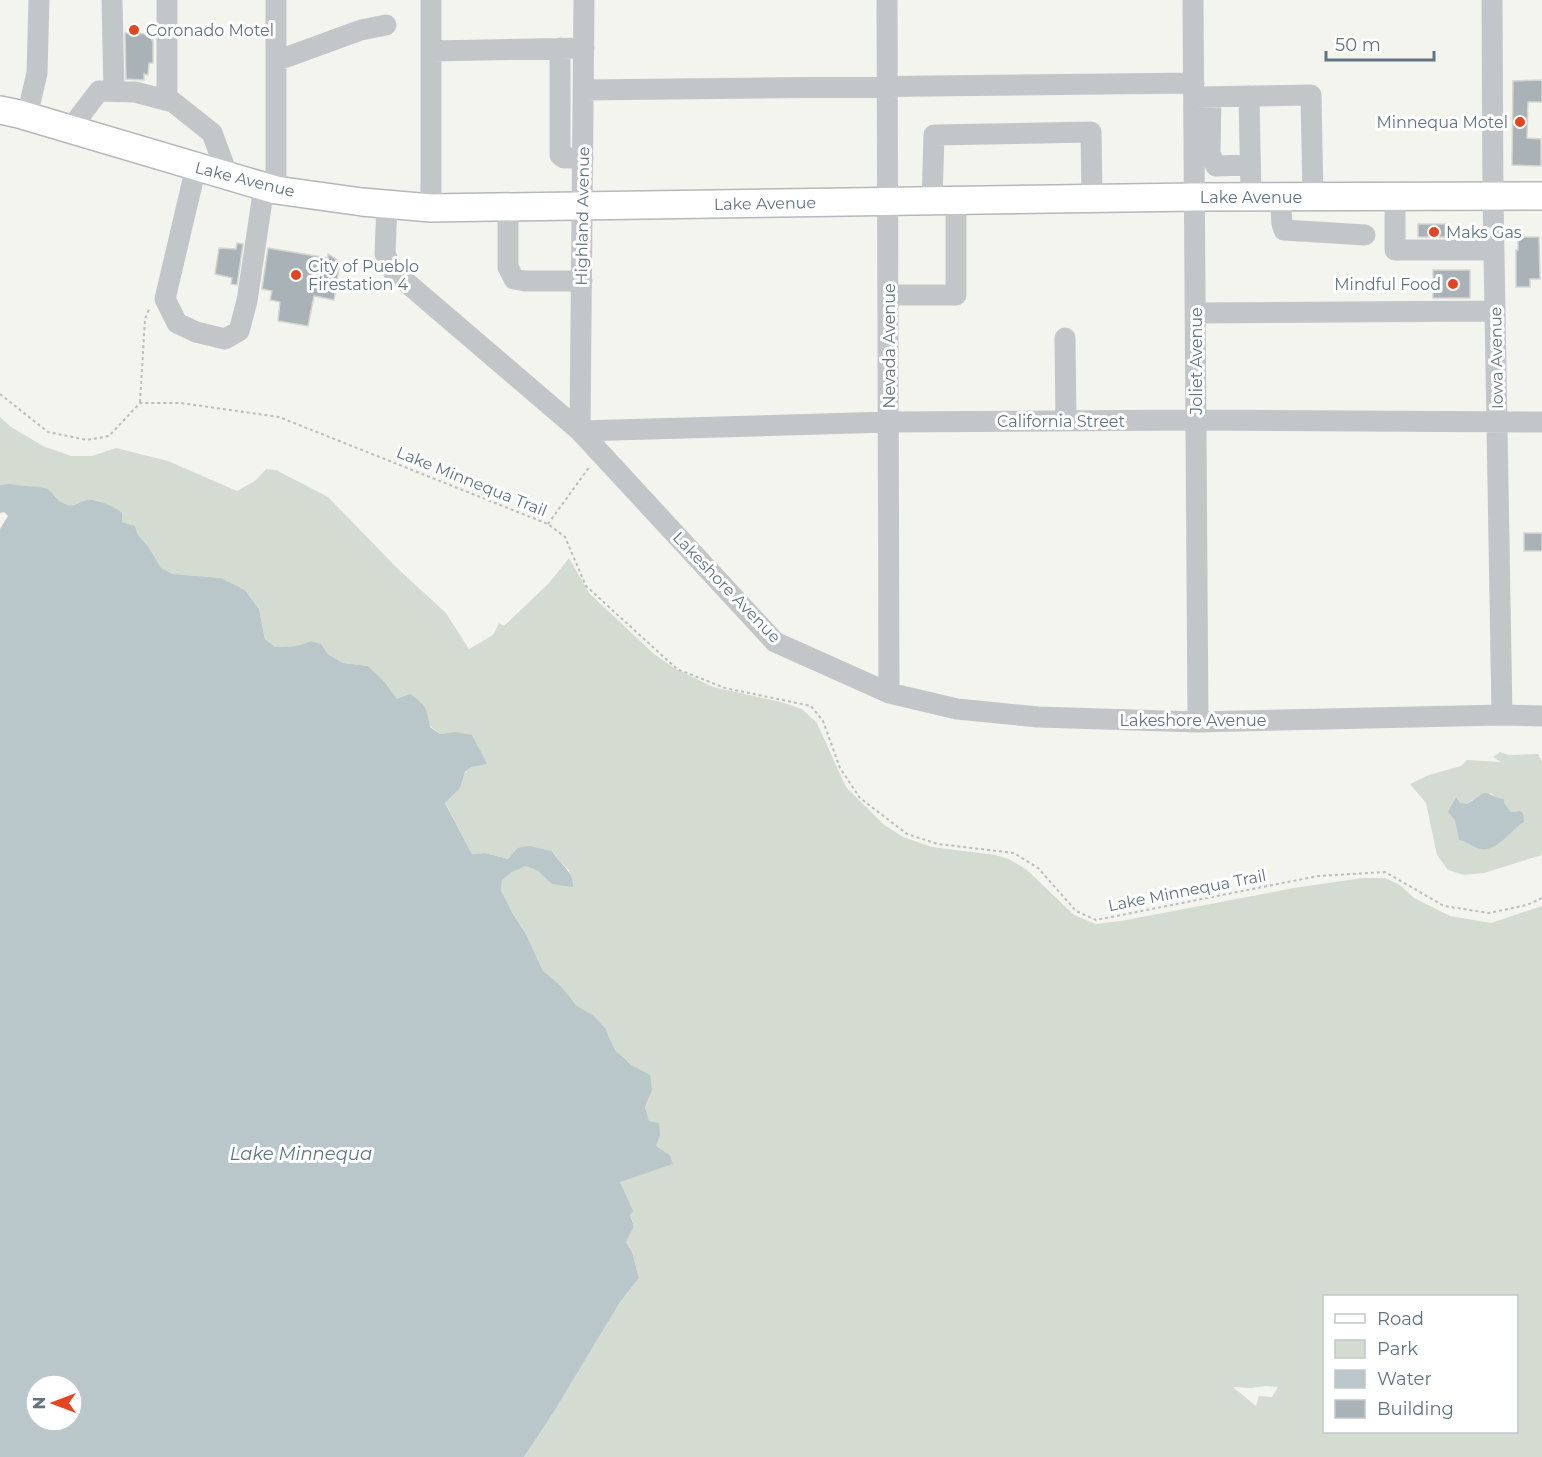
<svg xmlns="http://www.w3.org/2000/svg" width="1542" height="1457" font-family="Montserrat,sans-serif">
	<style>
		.green { fill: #d4dbd0; fill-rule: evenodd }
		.water { fill: #b9c6ca; fill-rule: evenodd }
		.building { fill: #a9b2b6; stroke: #d5d5d2; stroke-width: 1.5 }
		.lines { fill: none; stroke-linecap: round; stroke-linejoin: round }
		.major-casing { stroke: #b3b8bb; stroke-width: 30 }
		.path { stroke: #babcbe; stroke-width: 2; stroke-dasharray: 3 3; stroke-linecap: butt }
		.minor { stroke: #c3c6c9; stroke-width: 21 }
		.major { stroke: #fff; stroke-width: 27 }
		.poi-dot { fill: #e5441e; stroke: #fff; stroke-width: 2 }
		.labels { text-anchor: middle; stroke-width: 6; stroke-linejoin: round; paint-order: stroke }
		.poi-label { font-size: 16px; fill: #627481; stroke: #fff; text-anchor: start }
		.street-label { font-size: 16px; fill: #627481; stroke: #fff }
		.water-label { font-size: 18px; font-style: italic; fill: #5e777f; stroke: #fff }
	</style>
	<rect width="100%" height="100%" fill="#f4f4ef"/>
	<!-- green -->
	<path class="green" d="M 0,417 L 11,427 L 43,446 L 71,456 L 92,456 L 116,448 L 168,461 L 237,491 L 255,481 L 266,469 L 276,470 L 328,497 L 397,568 L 446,613 L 469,649 L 493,635 L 499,623 L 504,626 L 549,583 L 569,558 L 589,593 L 654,654 L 674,668 L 713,687 L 781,702 L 802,709 L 817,723 L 846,787 L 883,824 L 903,837 L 932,847 L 995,855 L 1009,859 L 1027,870 L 1074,915 L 1096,924 L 1121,921 L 1294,888 L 1362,878 L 1385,878 L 1400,885 L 1414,898 L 1450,916 L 1491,923 L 1542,906 L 1542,1457 L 524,1457 L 555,1410 L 620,1302 L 639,1278 L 632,1252 L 626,1242 L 634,1227 L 620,1181 L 673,1164 L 670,1155 L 656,1146 L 645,1107 L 652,1090 L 615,1050 L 605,1028 L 593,1015 L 577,1006 L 560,985 L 543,971 L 526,934 L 511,913 L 501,889 L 502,880 L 512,872 L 526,866 L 538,871 L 552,884 L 570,871 L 557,859 L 552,851 C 531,848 524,841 508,859 L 485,853 L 472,854 L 445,802 C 462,791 459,776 471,767 L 455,732 L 440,734 L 397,699 L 383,680 L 368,666 L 343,663 L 328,654 L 321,644 L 311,641 L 297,646 L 275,647 L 265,639 L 259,609 L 245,590 L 221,578 L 173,574 L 161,568 L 148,546 L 138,535 L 135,526 L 122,522 L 116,509 C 109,506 102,501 95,500 C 84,498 74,509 63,504 C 58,501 55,494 50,491 C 45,487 7,484 0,485 ZM 1324,1296 L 1516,1296 L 1516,1432 L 1324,1432 ZM 1266,1386 L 1278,1387 L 1272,1397 L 1259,1396 L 1256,1406 L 1233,1387 L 1251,1388 Z
		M 1500,752 L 1509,755 L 1538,754 L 1542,762 L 1542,855 L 1484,873 L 1464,875 L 1448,870 L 1437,855 L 1426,803 L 1410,784 L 1429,775 L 1461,766 L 1467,760 L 1501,762 L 1493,757 ZM 1491,793 L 1504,803 L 1511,812 L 1520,811 C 1509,839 1504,838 1477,848 C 1454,834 1454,823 1456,798 L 1460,804 L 1467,804 L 1472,800 Z"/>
	<!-- water -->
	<path class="water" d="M 10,484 C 20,486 40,486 47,489 C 54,492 57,502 65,504 C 73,508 79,502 87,500 C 97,498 114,507 122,513 L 122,522 L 135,526 L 138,535 L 148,546 L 161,568 L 173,574 L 221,578 L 245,590 L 259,609 L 265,639 L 275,647 L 297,646 L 311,641 L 321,644 L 328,654 L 343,663 L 368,666 L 383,680 L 397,699 L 410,694 C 427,706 426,707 430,727 L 440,734 L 455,732 L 472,735 L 487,764 L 471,767 L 465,772 L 460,788 L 445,803 L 472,854 L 485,853 L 508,859 L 518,848 L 529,846 L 552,851 C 559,864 574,871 573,887 L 552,884 L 538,871 L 526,866 L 512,872 L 502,880 L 501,890 L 512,913 L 526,934 L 543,971 L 560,985 L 577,1006 L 593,1015 L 605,1028 L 615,1050 L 631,1065 L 650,1075 L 652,1090 L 645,1107 L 649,1121 L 659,1123 L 660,1135 L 656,1146 L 670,1155 L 673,1164 L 620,1182 L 633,1211 L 630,1215 L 634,1227 L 626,1242 L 632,1252 L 639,1278 L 620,1302 L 555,1410 L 524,1457 L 0,1457 L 0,529 L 8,516 L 4,512 L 0,513 L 0,485 ZM 36,1385 L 72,1385 L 72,1421 L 36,1421 Z
		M 1484,793 C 1492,793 1496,799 1504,799 L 1504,803 L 1511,812 L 1520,811 L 1523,813 L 1524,822 C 1511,829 1498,852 1481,849 C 1473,848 1467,841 1459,840 L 1455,820 L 1448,812 L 1456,797 L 1460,803 L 1467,804 Z"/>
	<!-- building -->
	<path class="building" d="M 125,33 L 151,34 L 152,40 L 153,40 L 153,63 L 149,63 L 148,75 L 144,74 L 144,80 L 126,79 Z
		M 1542,80 L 1542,102 L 1528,102 L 1527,138 L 1541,139 L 1541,166 L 1512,165 L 1513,81 Z
		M 1418,224 L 1449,224 L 1449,237 L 1418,237 Z
		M 1518,237 L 1539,237 L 1540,279 L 1530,279 L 1530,287 L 1516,287 L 1516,250 L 1518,250 Z
		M 237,243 L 243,244 L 237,285 L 231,284 L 232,278 L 215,274 L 219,248 L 236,249 Z
		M 268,248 L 328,258 L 328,254 L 340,262 L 334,300 L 314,296 L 308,326 L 278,321 L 280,302 L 270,300 L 272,291 L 262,289 Z
		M 1433,270 L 1470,270 L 1470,298 L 1433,298 Z
		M 1524,533 L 1542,533 L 1542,551 L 1524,551 Z"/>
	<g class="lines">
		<!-- major casing -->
		<g class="major-casing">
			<path id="major" d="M 0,110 L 19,114 L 276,190 L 362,202 L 431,208 L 1195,197 L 1542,196"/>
		</g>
		<!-- path -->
		<path class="path" d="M 0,394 L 48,432 L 87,440 L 109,436 L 140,403 L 181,403 L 279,417 L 548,524 L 565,537 L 586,586 L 677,669 L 725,688 L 811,706 L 823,721 L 840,768 L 860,798 L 907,834 L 938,844 L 1014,853 L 1038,868 L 1076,911 L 1096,920 L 1318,876 L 1385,872 L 1444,906 L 1489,913 L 1527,905 L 1542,898
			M 140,402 L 145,319 L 150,307
			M 548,524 L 590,466"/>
		<!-- minor -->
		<path class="minor" d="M 112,0 L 114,91
			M 167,0 L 167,100
			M 431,0 L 431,208
			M 584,0 L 580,431 L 889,422 L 1196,420 L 1542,422
			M 887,0 L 889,693
			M 1193,0 L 1198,722
			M 1492,0 L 1493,196 L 1502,715
			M 560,48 L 560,155 L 564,158 L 583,158
			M 431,51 L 584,48
			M 276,61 L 361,30 L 386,25
			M 583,90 L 1194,83
			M 1249,96 L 1251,197
			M 1194,97 L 1311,95 L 1313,197
			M 27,116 L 37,73 L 39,0
			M 70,129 L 99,91 L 135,92 L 173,102 L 212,133 L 228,176
			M 1194,154 L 1210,154 L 1216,166 L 1250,165
			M 1210,154 L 1211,97
			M 196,167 L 165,299 L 177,323 L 196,332 L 225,339 L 239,331 L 247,301 L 264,187
			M 276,190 L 276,0
			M 1395,196 L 1395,250 L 1494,250
			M 1280,197 L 1282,224 L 1284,230 L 1365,235
			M 932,201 L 934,135 L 1091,132 L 1092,198
			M 387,204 L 385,254 L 393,271 L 580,431 L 775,642 L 889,693 L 957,709 L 1038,717 L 1198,722 L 1502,715 L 1542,716
			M 508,207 L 508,267 L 514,279 L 525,281 L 582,281
			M 889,295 L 956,295 L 956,200
			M 1195,313 L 1495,311
			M 1065,338 L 1066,421"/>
		<!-- major -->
		<use href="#major" class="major"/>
	</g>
	<!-- markers -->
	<g class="poi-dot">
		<circle cx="134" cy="30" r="6"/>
		<circle cx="1520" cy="122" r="6"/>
		<circle cx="1434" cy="232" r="6"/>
		<circle cx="296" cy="275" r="6"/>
		<circle cx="1453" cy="284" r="6"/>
	</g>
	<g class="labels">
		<!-- poi labels -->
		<g class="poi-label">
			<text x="146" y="36">Coronado Motel</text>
			<text x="1508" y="128" text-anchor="end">Minnequa Motel</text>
			<text x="1446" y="238">Maks Gas</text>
			<text x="308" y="272">City of Pueblo<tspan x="308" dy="18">Firestation 4</tspan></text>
			<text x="1441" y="290" text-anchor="end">Mindful Food</text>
		</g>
		<!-- street labels -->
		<g class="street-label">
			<text transform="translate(245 179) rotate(14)" y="6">Lake Avenue</text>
			<text x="1251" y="203">Lake Avenue</text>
			<text transform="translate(765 203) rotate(-1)" y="6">Lake Avenue</text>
			<text transform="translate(582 216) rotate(-89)" y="6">Highland Avenue</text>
			<text transform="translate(889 346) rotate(-90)" y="6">Nevada Avenue</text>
			<text transform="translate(1496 358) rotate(-91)" y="6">Iowa Avenue</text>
			<text transform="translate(1196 361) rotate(-90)" y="6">Joliet Avenue</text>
			<text x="1061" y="427">California Street</text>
			<text transform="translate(472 481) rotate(22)" y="6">Lake Minnequa Trail</text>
			<text transform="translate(727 587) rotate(46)" y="6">Lakeshore Avenue</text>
			<text x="1193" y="726">Lakeshore Avenue</text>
			<text transform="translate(1187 890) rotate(-11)" y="6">Lake Minnequa Trail</text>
		</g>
		<!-- water labels -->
		<g class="water-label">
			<text x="301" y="1160">Lake Minnequa</text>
		</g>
	</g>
	<!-- legend -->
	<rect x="1323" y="1295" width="195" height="138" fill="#ffffff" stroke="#c0c7cd" stroke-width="1.5"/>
	<rect x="1335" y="1314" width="30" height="9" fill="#ffffff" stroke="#c0c7cd" stroke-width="1.5"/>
	<text x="1377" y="1325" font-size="18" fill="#627481">Road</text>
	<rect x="1335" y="1340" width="30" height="18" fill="#d4dbd0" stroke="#c0c7cd" stroke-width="1.5"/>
	<text x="1377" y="1355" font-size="18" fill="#627481">Park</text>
	<rect x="1335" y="1370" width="30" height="18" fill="#b9c6ca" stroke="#c0c7cd" stroke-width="1.5"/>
	<text x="1377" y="1385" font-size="18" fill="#627481">Water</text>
	<rect x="1335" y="1400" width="30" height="18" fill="#a9b2b6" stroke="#c0c7cd" stroke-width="1.5"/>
	<text x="1377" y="1415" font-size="18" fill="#627481">Building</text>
	<!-- north arrow -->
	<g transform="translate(54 1403) rotate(270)"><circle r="28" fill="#ffffff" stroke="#c0c7cd" stroke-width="1.5"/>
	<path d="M0-4.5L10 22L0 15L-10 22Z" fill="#e5441e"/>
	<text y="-9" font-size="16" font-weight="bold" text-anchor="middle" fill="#627481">N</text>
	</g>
	<!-- scale -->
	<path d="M1326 51v9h108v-9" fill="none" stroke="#627481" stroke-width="3"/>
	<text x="1335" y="51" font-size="18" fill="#627481" stroke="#ffffff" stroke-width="4.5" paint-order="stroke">50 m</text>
</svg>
